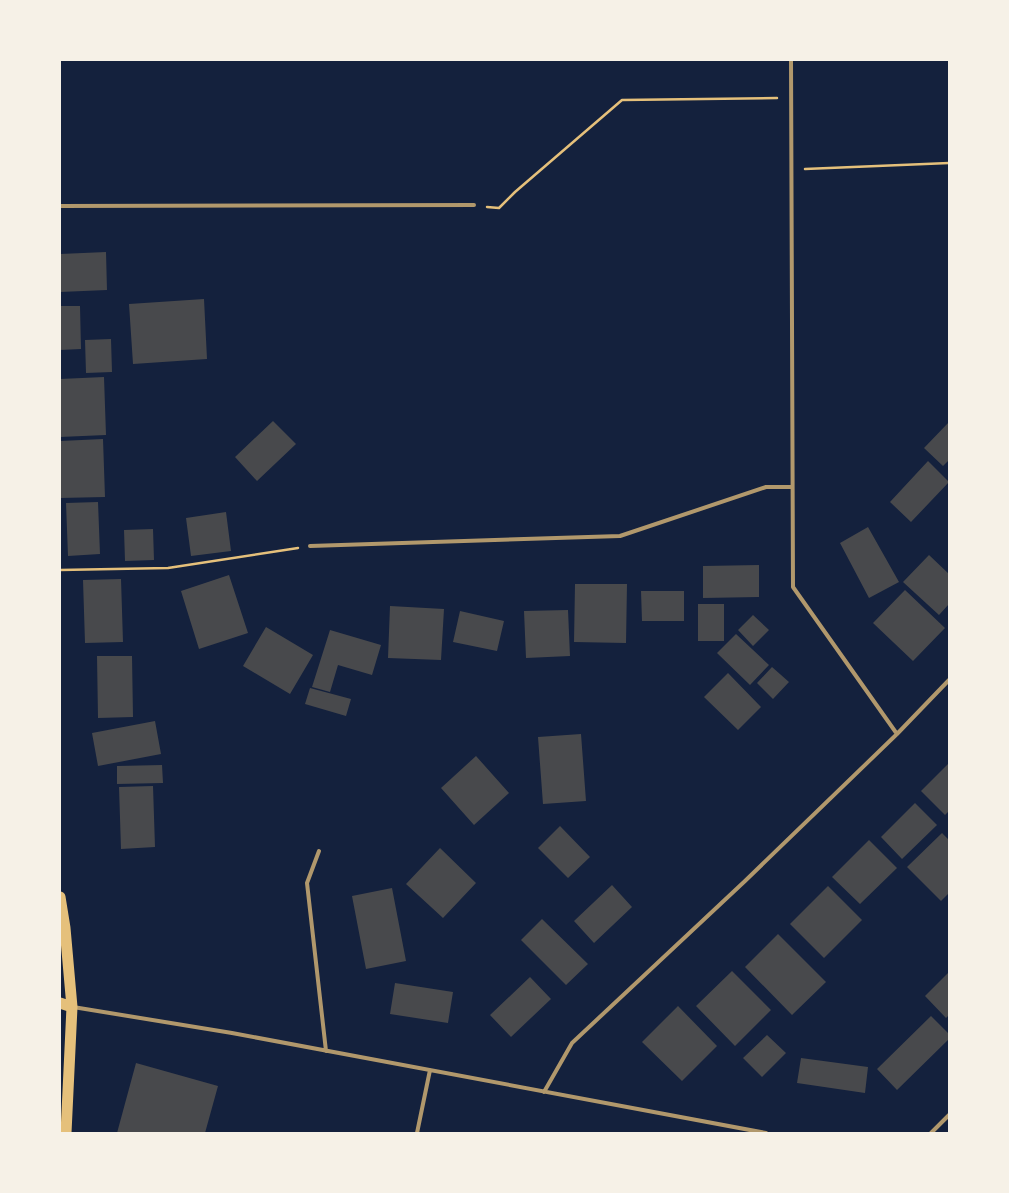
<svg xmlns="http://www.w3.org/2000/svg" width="1009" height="1193" font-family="Overpass,sans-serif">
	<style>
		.building { fill: #48494c }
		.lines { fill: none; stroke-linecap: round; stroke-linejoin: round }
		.path { stroke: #e5c07b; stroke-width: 2.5 }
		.minor { stroke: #b1986c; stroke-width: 4 }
		.trunk { stroke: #e5c07b; stroke-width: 11 }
	</style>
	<rect width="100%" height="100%" fill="#14213d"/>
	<!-- building -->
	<path class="building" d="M 106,252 L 107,290 L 60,292 L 60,254 Z
		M 204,299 L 207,359 L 133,364 L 129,304 Z
		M 60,306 L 80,306 L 81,349 L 60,350 Z
		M 111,339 L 112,372 L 86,373 L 85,340 Z
		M 104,377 L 106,435 L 60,437 L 60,379 Z
		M 273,421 L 296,444 L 257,481 L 235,457 Z
		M 949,422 L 949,460 L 943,466 L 924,448 Z
		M 103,439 L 105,497 L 60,498 L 60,441 Z
		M 928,461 L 949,482 L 911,522 L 890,502 Z
		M 98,502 L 100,554 L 68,556 L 66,503 Z
		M 226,512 L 231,551 L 191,556 L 186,518 Z
		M 868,527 L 899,582 L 869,598 L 840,543 Z
		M 153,529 L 154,560 L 125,561 L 124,530 Z
		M 929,555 L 949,574 L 949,604 L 939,615 L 903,582 Z
		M 759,565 L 759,597 L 703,598 L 703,566 Z
		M 229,575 L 248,633 L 199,649 L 181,591 Z
		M 121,579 L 123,642 L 85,643 L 83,580 Z
		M 575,584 L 627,584 L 626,643 L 574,642 Z
		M 905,590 L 945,628 L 913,661 L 873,623 Z
		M 641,591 L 684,591 L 684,621 L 642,621 Z
		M 698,604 L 724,604 L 724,641 L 698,641 Z
		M 390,606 L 444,609 L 441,660 L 388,658 Z
		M 568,610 L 570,656 L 526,658 L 524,611 Z
		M 460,611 L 504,621 L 497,651 L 453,642 Z
		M 753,615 L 769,630 L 753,646 L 738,630 Z
		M 266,627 L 313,655 L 290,694 L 243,666 Z
		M 330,630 L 381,645 L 372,675 L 338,665 L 330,692 L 312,687 Z
		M 736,634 L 769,665 L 750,685 L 717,653 Z
		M 97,656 L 132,656 L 133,717 L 98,718 Z
		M 772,667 L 789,682 L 773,699 L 757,683 Z
		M 728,673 L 761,707 L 738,730 L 704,697 Z
		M 310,688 L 351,699 L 346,716 L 305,704 Z
		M 155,721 L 161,754 L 98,766 L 92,733 Z
		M 581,734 L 586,801 L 543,804 L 538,737 Z
		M 476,756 L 509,793 L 474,825 L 441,788 Z
		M 949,763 L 949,811 L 945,815 L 921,791 Z
		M 162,765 L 163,783 L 117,784 L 117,766 Z
		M 153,786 L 155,847 L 121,849 L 119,787 Z
		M 915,803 L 937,825 L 902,859 L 881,837 Z
		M 560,826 L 590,857 L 568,878 L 538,848 Z
		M 942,833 L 949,840 L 949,893 L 941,901 L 907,867 Z
		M 869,840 L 897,868 L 860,904 L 832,877 Z
		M 440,848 L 476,883 L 443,918 L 406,884 Z
		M 612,885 L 632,907 L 594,943 L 574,921 Z
		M 828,886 L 862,920 L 824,958 L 790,924 Z
		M 392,888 L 406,961 L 366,969 L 352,896 Z
		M 542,919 L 588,964 L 566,985 L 521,940 Z
		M 778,934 L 826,982 L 792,1015 L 745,967 Z
		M 732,971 L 771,1010 L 735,1046 L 696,1006 Z
		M 949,972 L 949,1015 L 946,1018 L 925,996 Z
		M 530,977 L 551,999 L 511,1037 L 490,1015 Z
		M 395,983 L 453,992 L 448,1023 L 390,1014 Z
		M 678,1006 L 717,1046 L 682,1081 L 642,1042 Z
		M 931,1016 L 949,1034 L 949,1039 L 897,1090 L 877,1069 Z
		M 767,1035 L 786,1053 L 762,1077 L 743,1058 Z
		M 801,1058 L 868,1067 L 865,1093 L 797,1083 Z
		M 136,1063 L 218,1086 L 205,1133 L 117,1133 Z"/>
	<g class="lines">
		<!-- path -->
		<path class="path" d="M 805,169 L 949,163
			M 487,207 L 499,208 L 515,192 L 622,100 L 777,98
			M 60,570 L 168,568 L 298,548"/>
		<!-- minor -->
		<path class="minor" d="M 791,60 L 793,587 L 897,734
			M 60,206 L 474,205
			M 310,546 L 620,536 L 766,487 L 792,487
			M 319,851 L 307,883 L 326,1051
			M 73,1007 L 232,1033 L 766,1133
			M 544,1092 L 572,1043 L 745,881 L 897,734 L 949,680
			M 417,1133 L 430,1070
			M 931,1133 L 949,1115"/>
		<!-- trunk -->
		<path class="trunk" d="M 60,897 L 65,928 L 72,1007 L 66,1133
			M 60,1003 L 72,1007"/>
	</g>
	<!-- border -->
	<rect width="1009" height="1193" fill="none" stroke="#f6f1e7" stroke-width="122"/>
</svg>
